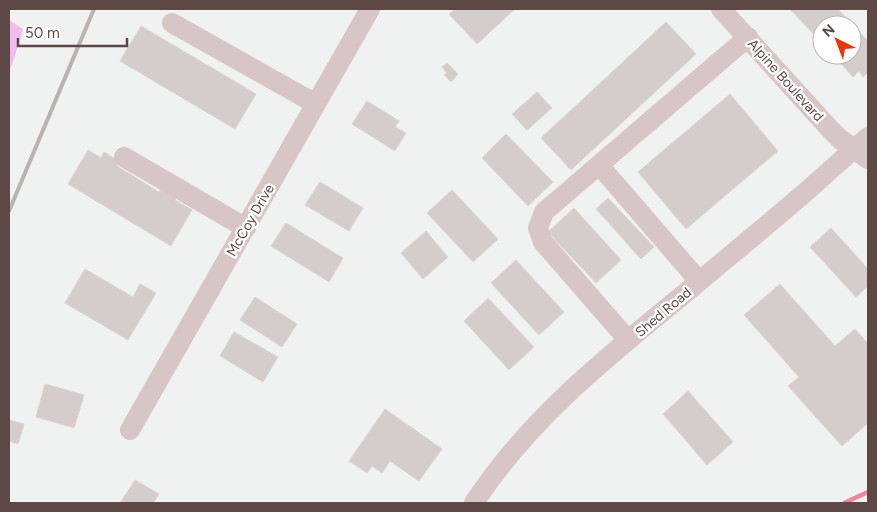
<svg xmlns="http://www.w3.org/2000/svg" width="877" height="512" font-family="Figtree,sans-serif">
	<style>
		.green { fill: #f1bbf1 }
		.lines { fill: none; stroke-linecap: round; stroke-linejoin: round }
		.stream { stroke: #f08699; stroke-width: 4.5 }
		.building { fill: #d4cdcb; stroke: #dbd5d3 }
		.minor { stroke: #d7c6c5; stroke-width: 20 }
		.rail { stroke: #bab3b1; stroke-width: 4 }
		.labels { text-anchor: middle; stroke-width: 4.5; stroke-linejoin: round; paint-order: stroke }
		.street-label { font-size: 14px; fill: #5d4846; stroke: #fff }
	</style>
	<rect width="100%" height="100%" fill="#eff2f0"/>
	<!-- green -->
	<path class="green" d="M 9,20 L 23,29 L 13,62 L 9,72 Z"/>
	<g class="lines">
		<!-- stream -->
		<path class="stream" d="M 844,503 L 868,492"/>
	</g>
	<!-- building -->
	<path class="building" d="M 455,9 L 515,9 L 477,44 L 449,14 Z
		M 790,9 L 838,9 L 868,41 L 868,72 L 863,77 L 859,71 L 853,77 L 833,55 L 852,55 L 852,25 L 822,25 L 822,43 Z
		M 666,22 L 696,54 L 571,170 L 541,138 Z
		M 141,26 L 256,94 L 235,129 L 120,61 Z
		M 447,63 L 458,74 L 451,82 L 444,75 L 447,73 L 442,67 Z
		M 537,92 L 552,108 L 527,130 L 512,114 Z
		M 730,94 L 778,151 L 686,229 L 638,172 Z
		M 367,101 L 399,121 L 395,127 L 406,133 L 395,151 L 352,124 Z
		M 506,134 L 553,182 L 528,206 L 482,158 Z
		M 88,150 L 101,158 L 104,152 L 120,162 L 117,166 L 159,192 L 163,185 L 178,195 L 175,200 L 192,210 L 171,246 L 68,184 Z
		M 320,182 L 363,208 L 349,231 L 305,205 Z
		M 452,190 L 498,239 L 473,262 L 427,213 Z
		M 608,198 L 654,247 L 641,259 L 596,209 Z
		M 574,208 L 621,260 L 596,283 L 548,232 Z
		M 286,223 L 343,258 L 329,282 L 271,246 Z
		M 831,228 L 868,269 L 868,286 L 856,297 L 810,247 Z
		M 426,231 L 448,257 L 423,279 L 401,253 Z
		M 516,260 L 564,312 L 539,335 L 491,283 Z
		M 85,269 L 133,297 L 140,284 L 156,293 L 128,340 L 65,303 Z
		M 780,284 L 835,346 L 855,329 L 868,344 L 868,423 L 842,446 L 788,386 L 799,377 L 744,315 Z
		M 255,297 L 297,324 L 282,347 L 240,320 Z
		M 488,298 L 534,347 L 509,370 L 464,321 Z
		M 234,332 L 278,357 L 263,382 L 220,356 Z
		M 45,384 L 84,395 L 74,428 L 36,417 Z
		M 688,391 L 733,442 L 707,465 L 663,414 Z
		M 385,409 L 442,449 L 419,481 L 390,461 L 382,473 L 372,466 L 367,473 L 349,461 Z
		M 9,420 L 24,424 L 18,444 L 9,441 Z
		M 135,480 L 159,494 L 153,503 L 120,503 Z"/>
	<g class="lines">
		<!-- minor -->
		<path class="minor" d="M 721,9 L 829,128 L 840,139 L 868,159
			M 172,23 L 316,104
			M 124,157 L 246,228
			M 599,165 L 699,281
			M 628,340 L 543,242 L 538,228 L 544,212 L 748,37
			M 130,430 L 370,9
			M 474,503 C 531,415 615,351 695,285 C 733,253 771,222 808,190 C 828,172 848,154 868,137"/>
		<!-- rail -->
		<path class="rail" d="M 9,211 L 94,9"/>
	</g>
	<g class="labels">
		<!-- street labels -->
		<g class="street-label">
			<text transform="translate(786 80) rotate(48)" y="5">Alpine Boulevard</text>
			<text transform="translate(250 220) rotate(-60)" y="5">McCoy Drive</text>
			<text transform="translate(663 312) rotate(-40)" y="5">Shed Road</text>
		</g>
	</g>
	<!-- border -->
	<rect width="877" height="512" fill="none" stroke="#5d4846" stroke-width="20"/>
	<!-- north arrow -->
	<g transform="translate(837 40) rotate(318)"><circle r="24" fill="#ffffff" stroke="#beb6b5"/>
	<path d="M0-4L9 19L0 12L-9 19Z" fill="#ea3710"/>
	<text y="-8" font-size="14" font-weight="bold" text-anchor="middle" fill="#5d4846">N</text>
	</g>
	<!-- scale -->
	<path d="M18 38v8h109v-8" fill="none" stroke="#5d4846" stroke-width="2.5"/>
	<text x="25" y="38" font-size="15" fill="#5d4846" stroke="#ffffff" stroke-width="4" paint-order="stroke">50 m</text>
</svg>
